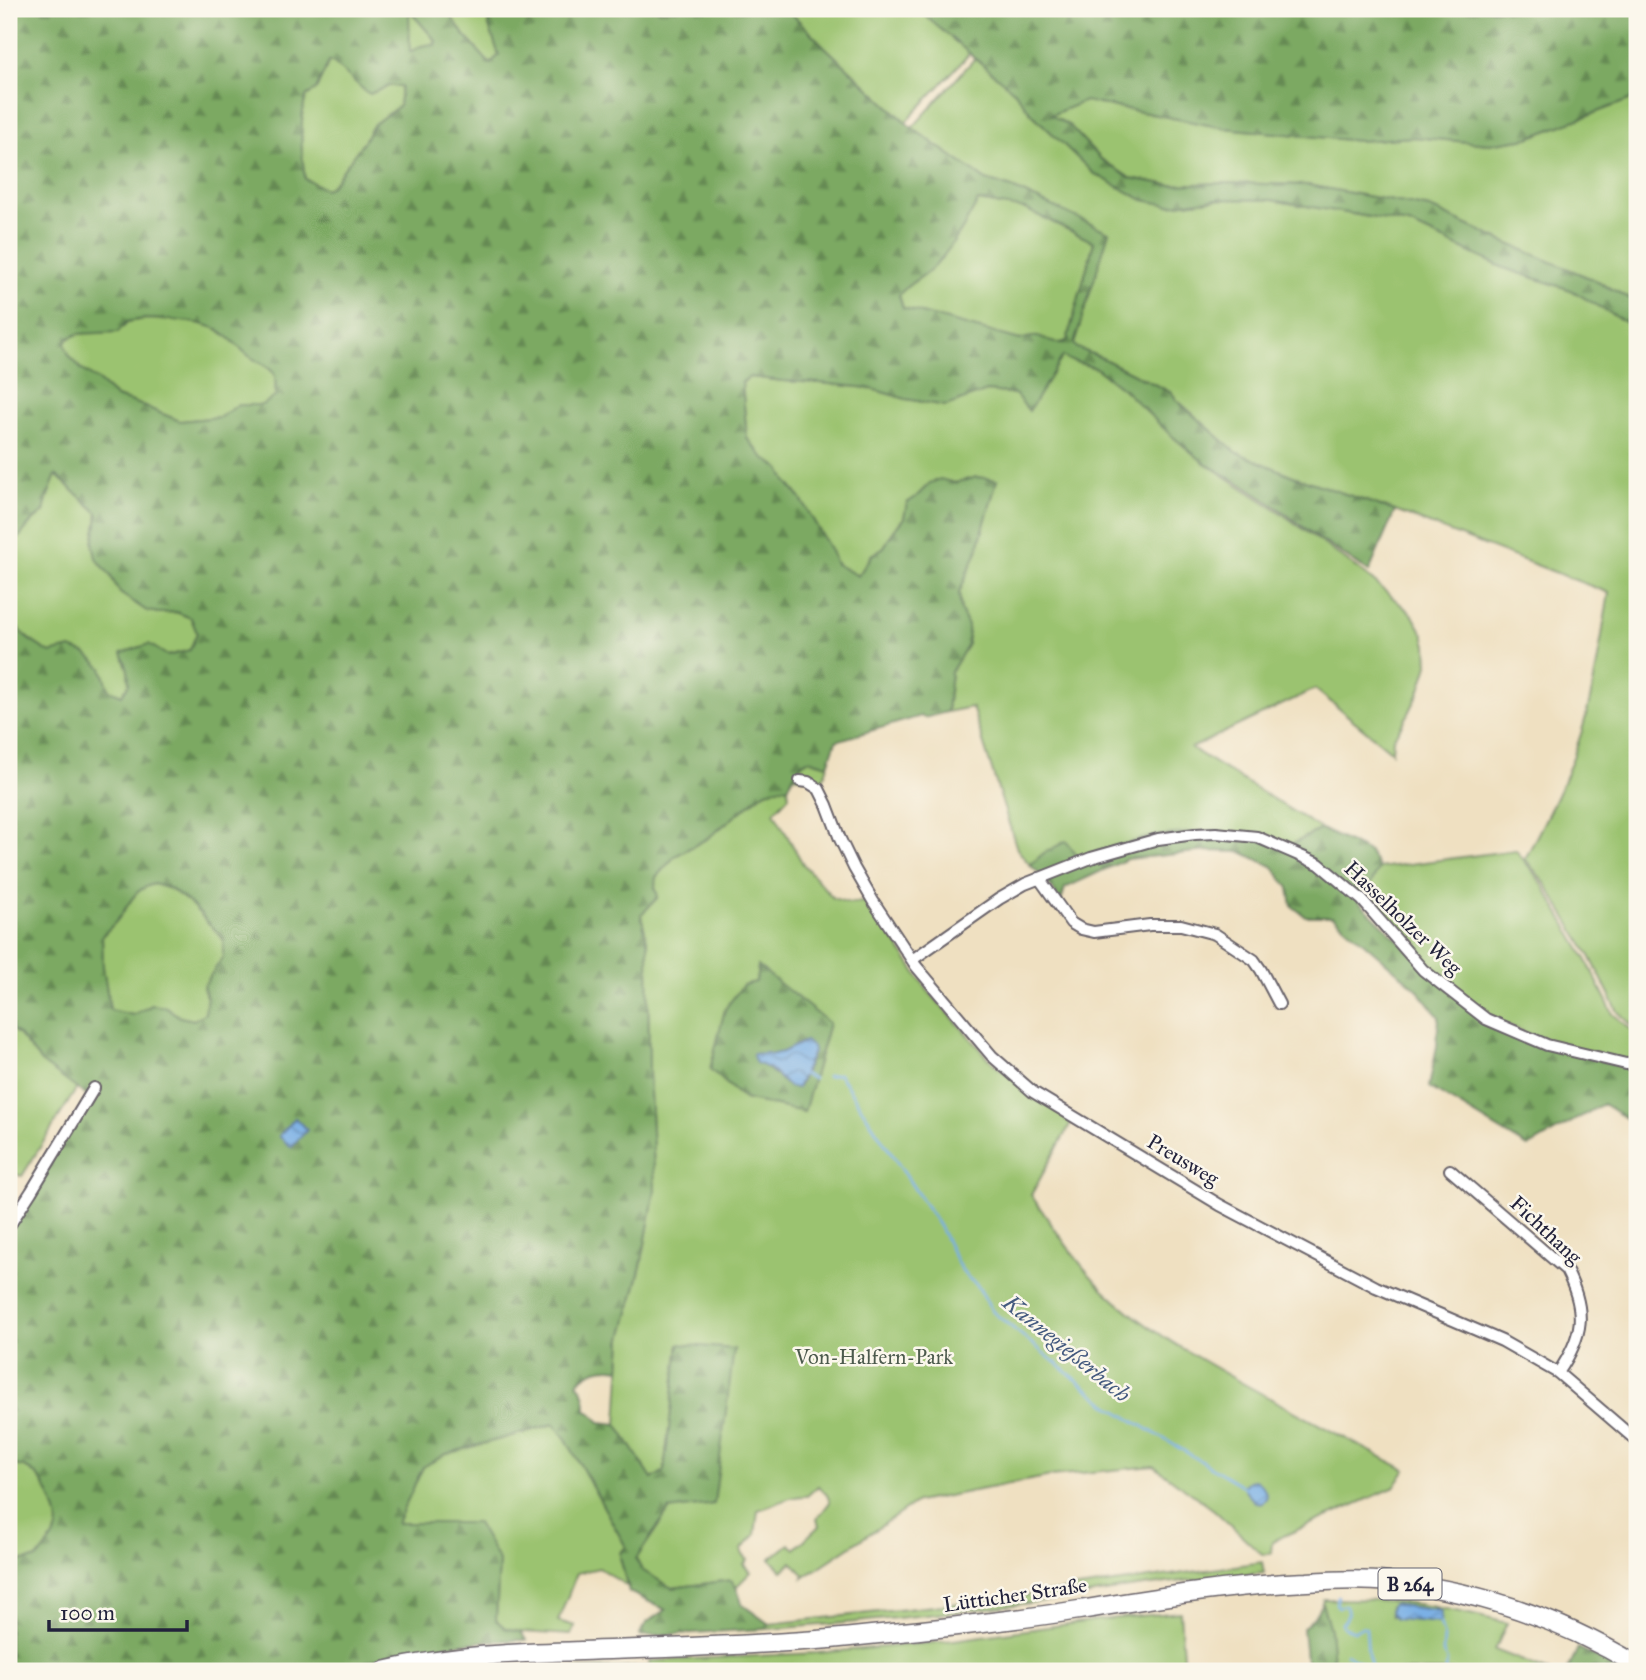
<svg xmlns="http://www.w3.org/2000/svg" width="1646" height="1680" font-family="'IM FELL Great Primer',serif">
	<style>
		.green { fill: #9bc36f; stroke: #5e7255; stroke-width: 2; fill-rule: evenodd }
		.forest { fill: url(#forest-firs); stroke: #4f664e; stroke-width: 2; fill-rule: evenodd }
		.water { fill: url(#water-waves); stroke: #4c6890; stroke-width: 2 }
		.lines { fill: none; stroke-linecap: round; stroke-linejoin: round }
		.stream { stroke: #77aee5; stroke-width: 2.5 }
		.minor-casing { stroke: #6a646a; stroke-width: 14 }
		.primary-casing { stroke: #6a646a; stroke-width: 21 }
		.minor { stroke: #fff; stroke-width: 10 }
		.primary { stroke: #fff; stroke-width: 18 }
		.labels { text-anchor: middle; stroke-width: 5; stroke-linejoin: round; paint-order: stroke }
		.shield { fill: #fbf7ec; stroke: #636270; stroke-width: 2 }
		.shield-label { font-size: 19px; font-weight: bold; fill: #22223b }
		.street-label { font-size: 21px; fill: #22223b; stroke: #fbf7ec }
		.park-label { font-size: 21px; fill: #4c5a4d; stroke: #fbf7ec }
		.water-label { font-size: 23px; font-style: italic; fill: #445a7f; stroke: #fbf7ec }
	</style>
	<defs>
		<pattern id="forest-firs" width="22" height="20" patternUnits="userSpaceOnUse" patternTransform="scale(1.75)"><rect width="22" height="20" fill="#7ca962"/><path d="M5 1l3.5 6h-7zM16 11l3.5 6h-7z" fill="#658952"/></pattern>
		<pattern id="water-waves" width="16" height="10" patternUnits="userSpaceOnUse" patternTransform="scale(1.75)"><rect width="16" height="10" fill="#77aee5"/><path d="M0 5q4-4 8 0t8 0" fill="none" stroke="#618dbb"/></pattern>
	</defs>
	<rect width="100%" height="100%" fill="#fbf7ec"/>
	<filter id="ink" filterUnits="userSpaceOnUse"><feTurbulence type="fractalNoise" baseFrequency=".0143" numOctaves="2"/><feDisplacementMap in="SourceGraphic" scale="14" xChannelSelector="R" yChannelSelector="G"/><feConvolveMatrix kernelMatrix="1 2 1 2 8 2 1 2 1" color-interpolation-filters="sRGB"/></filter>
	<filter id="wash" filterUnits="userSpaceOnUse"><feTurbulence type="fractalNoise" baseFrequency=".00686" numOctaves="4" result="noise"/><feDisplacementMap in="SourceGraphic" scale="28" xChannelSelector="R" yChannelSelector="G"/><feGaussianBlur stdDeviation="1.57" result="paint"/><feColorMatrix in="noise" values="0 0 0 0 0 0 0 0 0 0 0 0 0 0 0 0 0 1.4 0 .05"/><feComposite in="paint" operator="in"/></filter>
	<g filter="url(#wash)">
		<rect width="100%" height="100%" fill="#efe0c1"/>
		<!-- green -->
		<path class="green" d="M 408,9 L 438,43 L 410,53 Z
			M 446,9 L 489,9 L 488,23 L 499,55 L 490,64 L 464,35 Z
			M 787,9 L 917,9 L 970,53 L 906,122 L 826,48 Z
			M 976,57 L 1015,92 L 1031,113 L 1093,173 L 1169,205 L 1217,199 L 1272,200 L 1409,224 L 1504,268 L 1571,290 L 1637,329 L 1637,1030 L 1618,1012 L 1590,956 L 1545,883 L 1525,859 C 1544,822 1564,785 1577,746 C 1594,697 1600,644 1609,593 L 1395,511 L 1293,476 L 1236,452 L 1177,400 L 1172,393 L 1102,358 L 1077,348 L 1074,344 L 1108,232 L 1012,188 L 986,180 L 912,128 Z
			M 328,61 L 334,62 L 365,91 L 370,94 L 389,86 L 401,86 L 399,106 L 374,124 L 364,141 L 335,181 L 330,187 L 325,189 L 305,179 C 301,152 299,122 306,96 L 316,90 Z
			M 1637,97 L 1637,302 L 1592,279 L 1502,241 L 1430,208 L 1308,185 L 1221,183 L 1170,185 L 1130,178 L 1101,159 L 1070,126 L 1051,115 L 1084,101 L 1224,128 L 1359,141 L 1413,137 L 1489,144 L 1528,138 Z
			M 978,201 L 1025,209 L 1094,242 L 1067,341 C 1052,348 1038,335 1020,340 L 903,308 L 899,295 C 910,281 918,281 929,270 C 949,253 965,224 978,201 Z
			M 144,319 C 165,320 203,320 220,331 C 231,338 239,348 250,356 C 272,372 278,365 275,397 L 262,405 L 238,405 L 220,417 L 180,421 L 133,402 L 116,397 L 96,379 L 82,370 L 69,355 L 64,344 C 73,329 102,332 117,332 L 127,322 Z
			M 1062,355 L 1069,360 L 1096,368 L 1123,389 L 1172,436 L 1206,464 L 1277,510 L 1366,575 L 1412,614 L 1424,635 L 1427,645 L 1428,665 L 1419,693 L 1408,715 L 1393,739 L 1392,752 L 1315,689 L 1191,748 L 1321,829 L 1287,847 L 1154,836 L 1078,857 L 1044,853 L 1030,865 L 1017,849 L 972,707 L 947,712 L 951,672 L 968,644 L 968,626 L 961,611 L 959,593 L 977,551 L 997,480 L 977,477 L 955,483 L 940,480 L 930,483 L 916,497 L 907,503 L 904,518 L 894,530 L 884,547 L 871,555 L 858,577 L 836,564 L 830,549 L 801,499 L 786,481 L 780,469 L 763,457 L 747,438 L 742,383 L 750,377 L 782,381 L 820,383 L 868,388 L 906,399 L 945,406 L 987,391 L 1015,394 Z
			M 56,475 L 98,513 L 97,524 L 93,542 L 120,593 L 147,611 L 159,613 L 176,612 L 191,618 L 197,633 L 190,650 L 167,656 L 122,653 L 128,670 L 129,684 L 122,695 L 109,690 L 102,668 L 71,648 L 50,653 C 38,645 24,638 16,625 C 8,613 6,563 11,549 C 14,538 35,519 44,512 L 47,498 Z
			M 810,760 L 828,765 L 823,780 L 819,783 L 810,778 L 794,776 C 799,769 801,761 810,760 Z
			M 782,786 L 788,788 L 789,796 L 774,812 L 803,864 L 833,898 L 849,903 L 863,902 L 865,896 L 928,991 L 996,1066 L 1073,1119 L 1031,1195 C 1054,1227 1075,1261 1103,1289 C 1141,1326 1189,1353 1235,1379 C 1292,1411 1349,1440 1406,1470 L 1393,1488 L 1272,1541 L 1271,1553 L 1263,1555 L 1214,1510 L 1154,1466 L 1051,1476 L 917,1502 L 803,1578 L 804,1575 L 792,1562 L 782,1571 L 770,1559 L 789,1544 L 795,1549 L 819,1526 L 817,1519 L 830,1502 L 827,1495 L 818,1486 L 807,1496 C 790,1495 775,1505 758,1510 L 755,1535 L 741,1550 L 743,1555 L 748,1560 L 744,1564 L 751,1572 L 736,1587 L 731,1580 L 672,1588 L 641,1570 L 636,1559 L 669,1510 L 679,1344 L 664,1471 L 652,1480 L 617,1424 L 622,1338 L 641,1266 L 655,1190 L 649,1072 L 648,944 L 641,915 L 658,897 L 655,887 L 656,877 L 675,856 L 708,838 L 766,791 ZM 758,967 L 829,1023 L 804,1112 L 744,1099 L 710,1069 L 743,985 L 756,982 Z
			M 1516,850 L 1543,885 L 1586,959 L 1613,1014 L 1637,1035 L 1637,1056 L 1629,1061 L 1548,1042 L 1488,1017 L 1426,966 L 1365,895 L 1379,868 Z
			M 154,884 L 171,889 L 191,904 L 223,938 L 224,957 L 203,987 L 207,998 L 205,1013 L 194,1020 L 180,1017 L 166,1007 L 152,1005 L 133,1015 L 110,1010 L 103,967 L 102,936 C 107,930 114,925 118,919 C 131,903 133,889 154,884 Z
			M 9,1027 L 19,1035 L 41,1062 L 77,1088 L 22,1176 L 9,1173 Z
			M 555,1424 L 566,1439 L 626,1547 L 621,1553 L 620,1557 L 627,1586 L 599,1568 L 577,1573 L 558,1621 L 575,1626 L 571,1635 L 521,1632 L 505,1628 L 496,1620 L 499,1561 L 396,1524 L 423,1467 L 446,1454 Z
			M 9,1465 C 17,1465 28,1467 34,1473 C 46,1483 63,1518 57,1532 C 53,1540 43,1551 37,1559 L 9,1562 Z
			M 1262,1562 L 1264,1573 C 1221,1577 1179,1581 1136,1587 C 1112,1590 1087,1596 1063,1599 C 964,1611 864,1623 765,1629 L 769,1624 L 1007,1598 Z
			M 1323,1599 C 1352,1599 1382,1599 1410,1603 C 1443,1607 1475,1615 1507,1623 L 1495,1650 L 1549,1671 L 1334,1671 L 1330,1630 L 1322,1603 ZM 1392,1604 L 1440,1611 L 1440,1623 L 1391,1616 L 1390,1607 Z
			M 1180,1612 L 1184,1671 L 650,1671 L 651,1667 L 650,1667 L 649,1661 L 818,1653 L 939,1642 L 1098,1620 Z"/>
		<!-- forest -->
		<path class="forest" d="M 9,9 L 446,9 L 464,35 L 490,64 L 499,55 L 488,23 L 489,9 L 787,9 L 826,48 L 912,128 L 986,180 L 1012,188 L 1109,232 L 1074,344 L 1077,348 L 1102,358 L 1172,393 L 1177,401 L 1236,452 L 1293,476 L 1395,511 L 1369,572 L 1318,538 L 1278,508 L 1238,482 L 1206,464 L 1172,436 L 1123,389 L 1096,368 L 1069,360 L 1063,356 L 1029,411 L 1015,394 L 987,391 L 946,406 L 906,399 L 868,388 L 820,383 L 782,381 L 750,377 L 742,382 L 747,438 L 763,457 L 780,469 L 786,481 L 801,499 L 830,549 L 836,564 L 858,576 L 872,555 L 884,547 L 894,530 L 904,518 L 907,503 L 916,497 L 930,483 L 940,479 L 955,483 L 977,477 L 997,480 L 977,551 L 959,593 L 961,611 L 968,626 L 968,644 L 951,672 L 947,712 L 924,718 L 921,716 L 836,741 L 828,765 C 823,764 816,761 810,760 C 799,760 792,779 788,788 L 782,787 L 766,791 L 708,838 L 675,856 L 656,877 L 655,887 L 658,897 L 641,915 L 648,944 L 649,1072 L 655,1190 L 641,1266 L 622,1338 L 620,1369 C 602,1366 589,1370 577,1383 C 585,1392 586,1399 586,1411 L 591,1413 L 600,1422 L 617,1424 L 652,1479 L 664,1471 L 679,1344 L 734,1349 L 714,1504 L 669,1510 L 636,1559 L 642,1570 L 672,1588 L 731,1580 L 736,1587 L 743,1605 L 769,1624 L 765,1629 L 640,1636 C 643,1621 654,1618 666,1610 L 629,1592 L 620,1557 L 620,1553 L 626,1547 L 566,1439 L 554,1424 L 446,1454 L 423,1467 L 397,1523 L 477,1523 L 499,1561 L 496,1620 L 505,1628 L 521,1632 L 526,1640 L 487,1641 L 431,1647 L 395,1653 L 337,1671 L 9,1671 L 9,1562 L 37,1559 C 43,1550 52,1541 56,1532 C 63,1518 46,1483 34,1473 C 28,1467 17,1465 9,1465 L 9,1226 L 88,1097 L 41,1062 L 19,1035 L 9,1027 L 9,599 L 14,624 L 28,639 L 50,653 L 71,648 L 87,654 L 102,668 L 109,690 L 122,695 L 129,684 L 128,670 L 122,653 L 149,644 L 168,656 L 190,650 L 197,633 L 191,618 L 176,612 L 159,613 L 147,611 L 120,593 L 110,575 L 96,558 L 93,543 L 97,524 L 98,513 L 56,475 L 47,498 L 44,512 L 32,521 L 11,548 L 9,567 L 9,289 L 12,281 L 9,269 ZM 409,10 L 437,42 L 437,43 L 421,46 L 410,52 ZM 329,61 L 334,63 L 365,91 L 370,94 L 389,86 L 401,86 L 399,106 L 374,124 L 364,141 L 335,181 L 330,187 L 325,189 L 305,179 C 301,152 299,122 306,96 L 316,90 ZM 978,201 L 1025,209 L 1094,242 L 1067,341 C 1056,347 1049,339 1038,337 C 1032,336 1026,338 1020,340 L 903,308 L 899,295 C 909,282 919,280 930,270 C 950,252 965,225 978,201 ZM 144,319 C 165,320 203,320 220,331 C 231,338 239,348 249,356 C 272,372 278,365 275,397 L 262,405 L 238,405 L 220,417 L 180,421 L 133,402 L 116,397 L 96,379 L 82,370 L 69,355 L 65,344 L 68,338 L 78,334 L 118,332 L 127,322 ZM 154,884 L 171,889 L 191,904 L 223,939 L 223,957 L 203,987 L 207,998 L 205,1013 L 194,1020 L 180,1017 L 166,1007 L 152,1005 L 133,1015 L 110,1010 L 103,967 L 102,936 C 107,930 114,925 118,919 C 131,903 133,889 154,884 Z
			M 917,9 L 1637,9 L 1637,97 L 1528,138 L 1489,144 L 1413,137 L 1359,141 L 1224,128 L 1085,101 L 1051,115 L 1070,126 L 1101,159 L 1130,178 L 1170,185 L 1221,183 L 1308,185 L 1430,208 L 1502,241 L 1592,279 L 1637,302 L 1637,329 L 1571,290 L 1504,268 L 1409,224 L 1272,200 L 1217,199 L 1169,205 L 1143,200 L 1093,173 L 1031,113 L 1015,92 Z
			M 1321,829 L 1369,852 L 1379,868 L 1365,895 L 1359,902 L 1484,1023 L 1621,1067 L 1637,1056 L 1637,1125 L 1603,1104 L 1528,1147 L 1429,1087 L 1437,1046 L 1439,1017 L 1416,988 L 1333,916 L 1305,916 L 1292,906 L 1289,888 L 1272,866 L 1241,852 L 1207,851 L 1127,859 L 1065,888 L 1061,901 L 1045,879 L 1030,865 L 1044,853 L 1066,841 L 1078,857 L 1154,836 L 1216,830 L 1287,847 Z
			M 758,966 L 829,1023 L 804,1112 L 744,1099 L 710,1069 L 725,1009 L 743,985 L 756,982 ZM 805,1041 L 812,1056 L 799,1085 L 789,1087 C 777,1076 763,1066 754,1054 L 768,1053 L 770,1055 L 783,1052 Z
			M 1322,1603 L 1330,1630 L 1334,1671 L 1307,1671 L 1303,1628 L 1314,1617 Z
			M 1578,1648 L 1624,1671 L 1601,1671 L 1595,1667 L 1582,1671 L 1567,1671 Z
			M 651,1667 L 650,1671 L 517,1671 Z"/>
		<!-- water -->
		<path class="water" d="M 805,1041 L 812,1047 L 813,1052 L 797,1088 L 789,1087 L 769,1068 L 756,1063 L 754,1059 L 753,1054 L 768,1053 L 770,1055 L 783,1052 Z
			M 295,1118 L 307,1130 L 291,1147 L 279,1136 Z
			M 1255,1480 C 1262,1484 1265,1489 1267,1496 C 1264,1503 1260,1504 1254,1501 L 1246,1492 L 1244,1485 L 1249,1481 Z
			M 1392,1604 L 1441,1611 L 1440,1623 L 1396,1619 C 1391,1615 1388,1610 1392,1604 Z"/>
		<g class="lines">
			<!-- stream -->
			<path class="stream" d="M 803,1074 L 814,1079
				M 827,1076 L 839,1074 L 939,1226 L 959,1266 L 968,1278 L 977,1285 L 993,1312 L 1109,1406 L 1246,1488
				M 1338,1596 L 1336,1604 L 1339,1607 L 1345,1605 C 1349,1611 1348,1619 1342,1623 L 1343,1627 L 1355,1631 L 1362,1627 L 1366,1628 L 1368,1654 L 1372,1669
				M 1440,1623 L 1444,1637 L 1443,1652 L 1447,1661 L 1446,1671
				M 1346,1654 L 1376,1671"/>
		</g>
	</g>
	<g filter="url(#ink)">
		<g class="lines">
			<!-- minor casing -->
			<g class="minor-casing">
				<path id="minor" d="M 800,781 L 808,782 L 819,789 L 827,805 L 840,839 L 854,868 L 873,901 L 916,966 L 992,1056 L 1033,1092 L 1220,1205 L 1376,1287 L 1502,1341 L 1558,1373 L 1637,1441
					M 1039,878 L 1071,923 L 1081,929 L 1094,932 L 1150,925 L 1181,925 L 1215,934 L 1254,960 L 1261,970 L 1279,1004
					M 912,960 L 999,899 L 1025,884 L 1091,858 L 1158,839 L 1195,834 L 1216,833 L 1257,837 L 1319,864 L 1362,900 L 1423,970 L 1486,1019 L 1547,1045 L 1626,1064 L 1637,1063
					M 1450,1170 L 1566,1270 C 1587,1311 1584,1335 1558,1373
					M 9,1226 L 31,1192 L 94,1088"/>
			</g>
			<!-- primary casing -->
			<g class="primary-casing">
				<path id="primary" d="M 384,1671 C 449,1655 515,1653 581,1651 C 664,1648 748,1646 830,1639 C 913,1631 996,1623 1079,1610 C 1155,1598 1230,1585 1307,1582 C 1335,1580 1363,1579 1390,1582 C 1478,1590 1562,1620 1637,1665"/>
			</g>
			<!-- minor -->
			<use href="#minor" class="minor"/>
			<!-- primary -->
			<use href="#primary" class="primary"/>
		</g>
	</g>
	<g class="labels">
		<!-- shield labels -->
		<rect class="shield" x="1378.5" y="1568.5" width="63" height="31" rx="5"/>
		<g class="shield-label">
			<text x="1410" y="1591">B 264</text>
		</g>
		<!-- street labels -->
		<g class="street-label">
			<text transform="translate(1403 918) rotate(44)" y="7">Hasselholzer Weg</text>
			<text transform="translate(1183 1160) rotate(31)" y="7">Preusweg</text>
			<text transform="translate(1546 1230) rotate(43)" y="7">Fichthang</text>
			<text transform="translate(1015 1595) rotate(-8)" y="7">Lütticher Straße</text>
		</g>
		<!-- park labels -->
		<g class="park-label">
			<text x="874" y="1364">Von-Halfern-Park</text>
		</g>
		<!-- water labels -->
		<g class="water-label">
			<text transform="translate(1067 1348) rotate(39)" y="8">Kannegießerbach</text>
		</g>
	</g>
	<!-- margin -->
	<rect width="1646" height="1680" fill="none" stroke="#fbf7ec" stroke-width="35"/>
	<!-- scale -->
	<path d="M49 1620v10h138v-10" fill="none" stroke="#22223b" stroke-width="3.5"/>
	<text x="60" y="1620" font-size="21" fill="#22223b" stroke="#fbf7ec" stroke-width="5" paint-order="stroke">100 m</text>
</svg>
